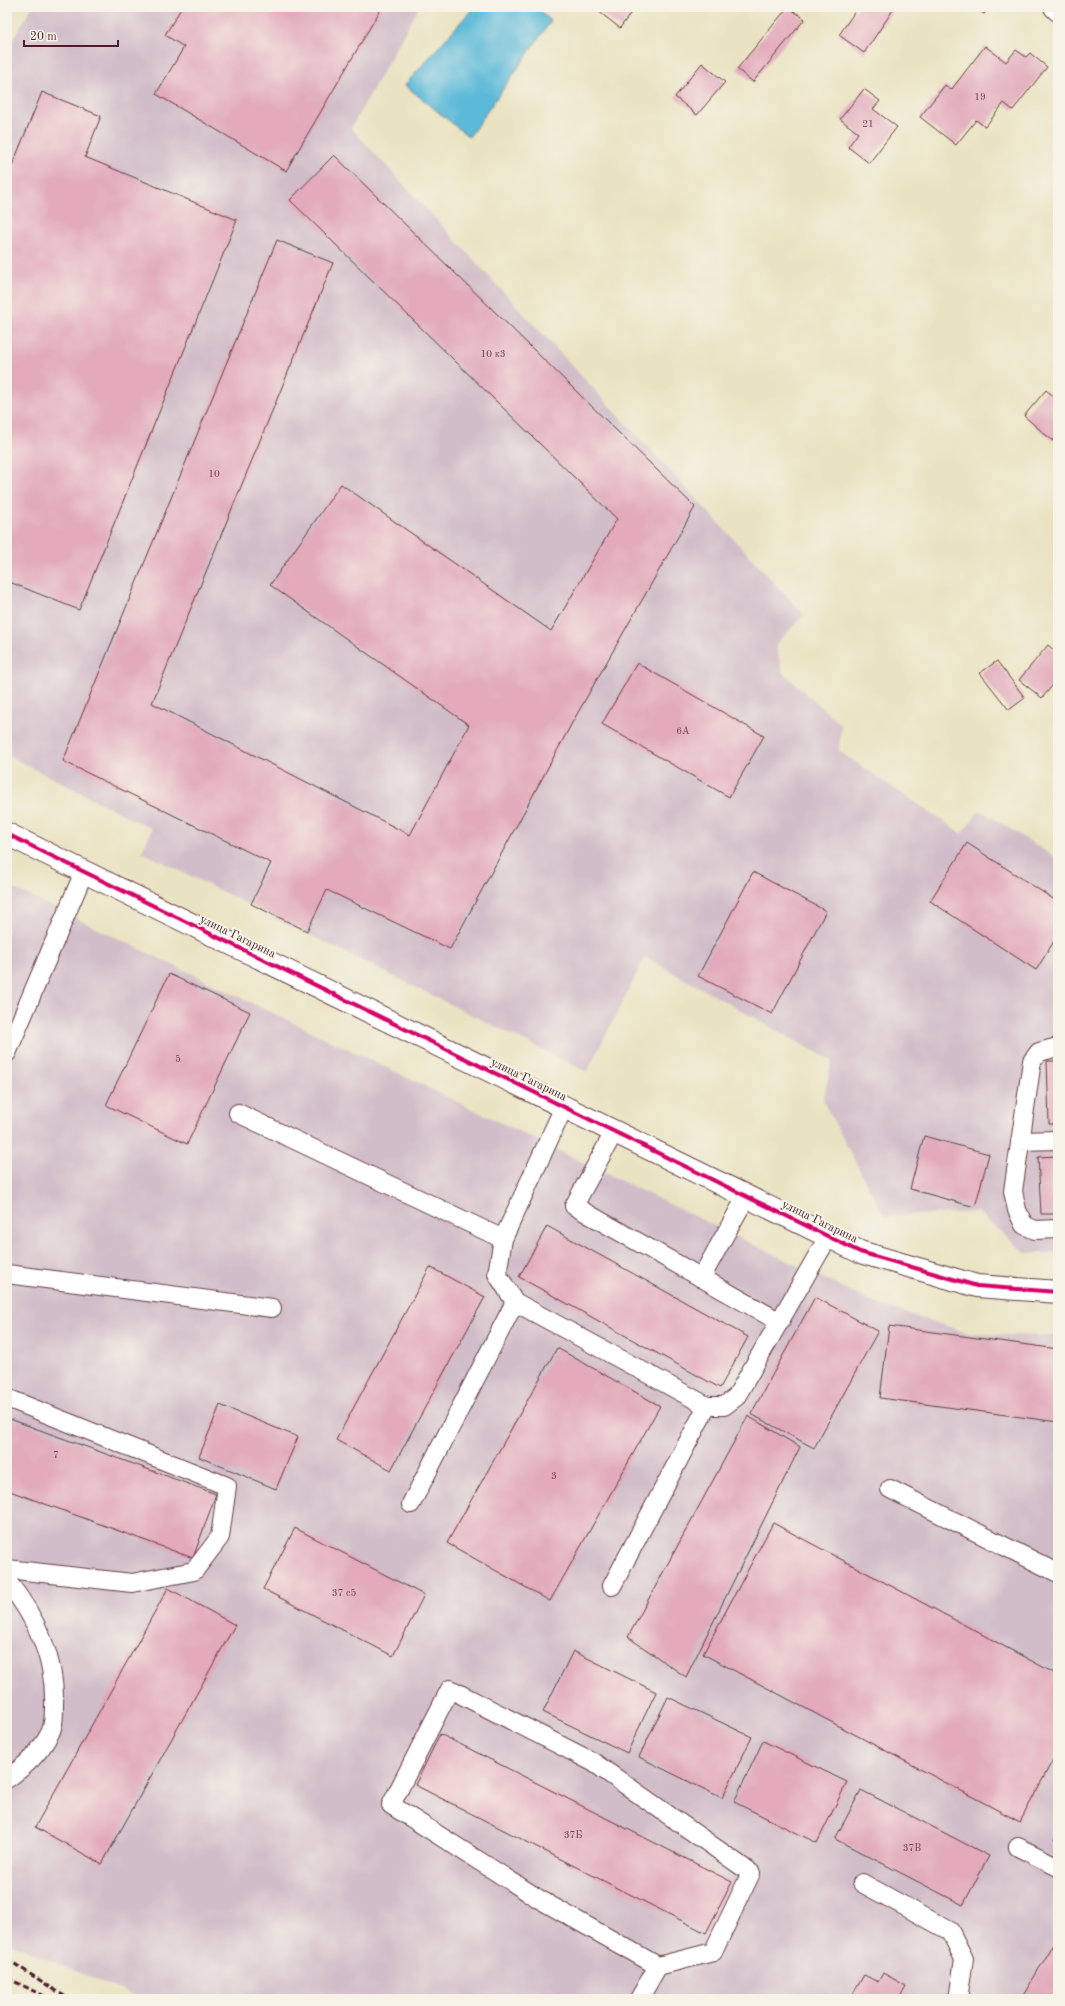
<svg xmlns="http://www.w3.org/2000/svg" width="1065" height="2006" font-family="'Old Standard TT',serif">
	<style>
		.industrial { fill: #d1bdc9 }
		.water { fill: #5bbad9; stroke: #526c82 }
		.building { fill: #e2aabb }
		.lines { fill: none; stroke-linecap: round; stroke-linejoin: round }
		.service-casing { stroke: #623c42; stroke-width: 20 }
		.minor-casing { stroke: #623c42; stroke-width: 24 }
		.tertiary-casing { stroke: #623c42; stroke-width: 24 }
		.service { stroke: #fff; stroke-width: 18 }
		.minor { stroke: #fff; stroke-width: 22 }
		.tertiary { stroke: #fff; stroke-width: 22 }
		.rail { stroke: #4a1f2b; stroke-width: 3; stroke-dasharray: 6 3; stroke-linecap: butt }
		.cycleway-casing { stroke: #f7f3e8; stroke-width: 6 }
		.cycleway { stroke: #d6006c; stroke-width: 4 }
		.labels { text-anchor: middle; stroke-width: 4; stroke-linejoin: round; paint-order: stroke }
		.number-label { font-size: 10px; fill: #70424f }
		.street-label { font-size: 12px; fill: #4a1f2b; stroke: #f7f3e8 }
	</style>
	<rect width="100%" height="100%" fill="#f7f3e8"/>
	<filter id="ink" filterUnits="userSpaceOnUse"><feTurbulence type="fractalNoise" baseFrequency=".025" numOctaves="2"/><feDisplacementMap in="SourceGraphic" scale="8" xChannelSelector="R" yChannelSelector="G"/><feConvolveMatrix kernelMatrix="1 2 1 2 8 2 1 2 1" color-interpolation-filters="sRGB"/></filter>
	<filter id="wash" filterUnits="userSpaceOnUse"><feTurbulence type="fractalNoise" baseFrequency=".012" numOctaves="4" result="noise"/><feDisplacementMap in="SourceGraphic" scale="16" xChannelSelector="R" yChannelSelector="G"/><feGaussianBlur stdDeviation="0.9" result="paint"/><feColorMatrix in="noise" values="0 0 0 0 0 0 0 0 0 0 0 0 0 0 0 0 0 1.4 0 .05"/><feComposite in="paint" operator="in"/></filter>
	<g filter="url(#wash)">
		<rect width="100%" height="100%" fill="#eae3c2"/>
		<!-- industrial -->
		<path class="industrial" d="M 32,7 L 419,7 L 351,128 L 804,615 L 776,644 L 782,672 L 841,725 L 839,751 L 962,834 L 980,810 L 1058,859 L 1058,1253 L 1025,1253 L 978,1212 L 884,1216 L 823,1101 L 832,1061 L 645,957 L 587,1072 L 142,852 L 152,829 L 7,755 L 7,49 Z
			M 7,885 L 877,1304 L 971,1334 L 1058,1336 L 1058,1999 L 141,1999 L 7,1942 Z"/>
		<!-- water -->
		<path class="water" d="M 474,7 L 536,7 L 551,21 L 469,137 L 405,85 Z"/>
		<g id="blocks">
			<!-- building -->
			<path class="building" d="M 182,7 L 382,7 L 286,171 L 156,94 L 184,47 L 165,35 Z
				M 601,7 L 635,7 L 620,28 L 598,11 Z
				M 788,7 L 805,19 L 753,82 L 737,69 Z
				M 858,7 L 895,7 L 864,53 L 839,35 Z
				M 975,7 L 990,7 L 984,14 Z
				M 985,46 L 1006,62 L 1016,50 L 1026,57 L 1030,53 L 1047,67 L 1013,110 L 1004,103 L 985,127 L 976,120 L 956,145 L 920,117 L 945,85 L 951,90 Z
				M 702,63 L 725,82 L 697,115 L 675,97 Z
				M 864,89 L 880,101 L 873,109 L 897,127 L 869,163 L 848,147 L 858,133 L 840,119 Z
				M 42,92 L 101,116 L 85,157 L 237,220 L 79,610 L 7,581 L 7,178 Z
				M 334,155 L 695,507 L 572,723 L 450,949 L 327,890 L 307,931 L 251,904 L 271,863 L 63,761 L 277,240 L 333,263 L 152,703 L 410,835 L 469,725 L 270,585 L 341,484 L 551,631 L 617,519 L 290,200 Z
				M 1046,390 L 1058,400 L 1058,436 L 1053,441 L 1024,416 Z
				M 1048,645 L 1058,654 L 1058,679 L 1042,698 L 1019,680 Z
				M 997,661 L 1025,698 L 1009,710 L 980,673 Z
				M 637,663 L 764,736 L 729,797 L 602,724 Z
				M 967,843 L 1058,902 L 1058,935 L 1036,970 L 930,901 Z
				M 753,872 L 826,911 L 772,1014 L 698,976 Z
				M 169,974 L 250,1012 L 187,1144 L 106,1105 Z
				M 1047,1061 L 1058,1061 L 1058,1124 L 1049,1124 Z
				M 924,1136 L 989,1154 L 975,1207 L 910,1189 Z
				M 1058,1156 L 1058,1214 L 1041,1214 L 1038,1157 Z
				M 547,1226 L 748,1337 L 720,1388 L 519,1277 Z
				M 430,1267 L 485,1297 L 391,1470 L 336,1440 Z
				M 815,1297 L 878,1331 L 814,1448 L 751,1414 Z
				M 889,1326 L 1058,1349 L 1058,1422 L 880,1398 Z
				M 557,1348 L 660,1406 L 550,1601 L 447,1543 Z
				M 220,1405 L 298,1437 L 276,1489 L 199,1457 Z
				M 748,1416 L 800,1447 L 686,1677 L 628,1637 Z
				M 7,1418 L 216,1494 L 193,1558 L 7,1490 Z
				M 773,1523 L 1058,1675 L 1058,1750 L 1020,1822 L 703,1654 Z
				M 295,1528 L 424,1595 L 393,1656 L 263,1589 Z
				M 168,1588 L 235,1625 L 102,1864 L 35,1827 Z
				M 573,1651 L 656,1692 L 627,1753 L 543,1712 Z
				M 668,1697 L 752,1737 L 722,1798 L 639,1757 Z
				M 440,1734 L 732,1882 L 706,1933 L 415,1785 Z
				M 763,1741 L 847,1782 L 817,1843 L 734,1802 Z
				M 861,1790 L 989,1856 L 963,1905 L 835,1839 Z
				M 1058,1832 L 1058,1842 L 1054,1840 Z
				M 1058,1937 L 1058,1999 L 1021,1999 Z
				M 883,1973 L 906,1986 L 901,1995 L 908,1999 L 850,1999 L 864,1975 L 878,1982 Z"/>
		</g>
	</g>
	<g filter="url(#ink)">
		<use href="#blocks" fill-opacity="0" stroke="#623c42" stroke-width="1"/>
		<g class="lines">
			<!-- service casing -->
			<g class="service-casing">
				<path id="service" d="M 1058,1047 L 1039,1052 L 1032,1061 L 1013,1191 L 1017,1210 L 1024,1225 L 1035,1230 L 1058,1229
					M 7,1053 L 84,872
					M 564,1107 L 503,1239 L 497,1274 L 515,1302 L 707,1406 L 724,1406 L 736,1397 L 828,1237
					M 238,1113 L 503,1239
					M 614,1132 L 574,1206 L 780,1322
					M 1020,1141 L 1058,1140
					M 7,1274 L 272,1308
					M 701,1278 L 746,1197
					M 7,1398 L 227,1486 L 220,1537 L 194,1571 L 132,1583 L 7,1569
					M 890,1489 L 1058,1573
					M 411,1504 L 515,1302
					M 7,1581 C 36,1617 56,1658 54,1706 C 54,1715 54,1725 50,1733 C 40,1753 25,1766 7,1779
					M 612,1586 L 707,1406
					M 450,1689 L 593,1762 L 751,1873 L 713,1952 L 658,1966 L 539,1899 L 391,1805 Z
					M 1018,1847 L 1058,1867
					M 862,1883 L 950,1931 L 964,1959 L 958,1999
					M 639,1999 L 658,1966"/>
			</g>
			<!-- minor casing -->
			<g class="minor-casing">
				<path id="minor" d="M 1055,7 L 1058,10"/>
			</g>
			<!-- tertiary casing -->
			<g class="tertiary-casing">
				<path id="tertiary" d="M 7,834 L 860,1252 L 977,1286 L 1058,1292"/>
			</g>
			<!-- service -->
			<use href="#service" class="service"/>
			<!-- minor -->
			<use href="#minor" class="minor"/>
			<!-- tertiary -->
			<use href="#tertiary" class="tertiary"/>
			<!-- rail -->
			<path class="rail" d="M 7,1959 L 69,1999
				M 7,1978 L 51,1999"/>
			<!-- cycleway casing -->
			<g class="cycleway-casing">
				<path id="cycleway" d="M 7,834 L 860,1252 L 977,1286 L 1058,1292"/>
			</g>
			<!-- cycleway -->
			<use href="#cycleway" class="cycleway"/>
		</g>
	</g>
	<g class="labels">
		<!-- number labels -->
		<g class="number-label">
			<text x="980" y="100">19</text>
			<text x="868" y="127">21</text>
			<text x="493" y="357">10 к3</text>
			<text x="214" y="477">10</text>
			<text x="683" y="734">6А</text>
			<text x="178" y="1062">5</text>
			<text x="56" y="1458">7</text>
			<text x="554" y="1479">3</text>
			<text x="344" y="1596">37 c5</text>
			<text x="573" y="1838">37Б</text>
			<text x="912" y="1851">37В</text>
		</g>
		<!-- street labels -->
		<g class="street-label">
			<text transform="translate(238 936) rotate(26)" y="4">улица Гагарина</text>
			<text transform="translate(529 1079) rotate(26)" y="4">улица Гагарина</text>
			<text transform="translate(820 1221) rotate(26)" y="4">улица Гагарина</text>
		</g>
	</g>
	<!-- margin -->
	<rect width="1065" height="2006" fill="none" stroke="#f7f3e8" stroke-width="24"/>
	<!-- scale -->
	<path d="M24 40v6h94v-6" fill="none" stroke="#4a1f2b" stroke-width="2"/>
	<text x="30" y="40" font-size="12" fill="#4a1f2b" stroke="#f7f3e8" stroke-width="3" paint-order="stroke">20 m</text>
</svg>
